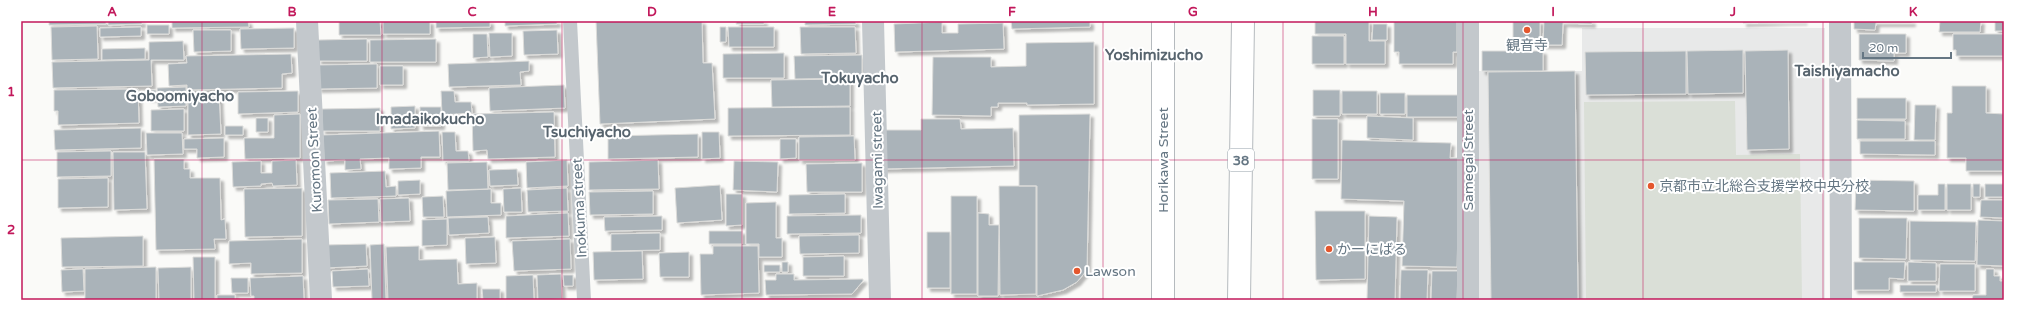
<svg xmlns="http://www.w3.org/2000/svg" width="2025" height="321" font-family="'Varela Round','Noto Sans JP',sans-serif">
	<style>
		.built { fill: #e8e9e9 }
		.green { fill: #dadfd7 }
		.building { fill: #aab3b9; stroke: #dcdcda; filter: url(#shadow) }
		.lines { fill: none; stroke-linecap: round; stroke-linejoin: round }
		.primary-casing { stroke: #b5babe; stroke-width: 24 }
		.service { stroke: #c3c8cc; stroke-width: 14 }
		.minor { stroke: #c3c8cc; stroke-width: 22 }
		.primary { stroke: #fff; stroke-width: 22 }
		.grid { fill: none; stroke: #c2185b; stroke-width: 1; stroke-opacity: 0.55 }
		.poi-dot { fill: #e4572e; stroke: #fff; stroke-width: 1.5 }
		.labels { text-anchor: middle; stroke-width: 4; stroke-linejoin: round; paint-order: stroke }
		.shield { fill: #fff; stroke: #939fa8; stroke-width: 1 }
		.shield-label { font-size: 13px; font-weight: bold; fill: #657683 }
		.poi-label { font-size: 14px; fill: #657683; stroke: #fff; text-anchor: start }
		.street-label { font-size: 14px; fill: #657683; stroke: #fff }
		.neighbourhood-label { font-size: 15px; font-weight: bold; fill: #57646e; stroke: #fff }
		.neatline { fill: none; stroke: #c2185b; stroke-width: 1.5 }
		.grid-label { font-size: 13px; text-anchor: middle; font-weight: bold; fill: #c2185b }
	</style>
	<defs>
		<filter id="shadow"><feDropShadow dx="3.5" dy="3.5" stdDeviation="1" flood-color="#0004"/></filter>
	</defs>
	<rect width="100%" height="100%" fill="#fafaf8"/>
	<!-- built -->
	<path class="built" d="M 1582,28 L 1825,28 L 1825,300 L 1477,300 L 1477,71 L 1582,71 Z"/>
	<!-- green -->
	<path class="green" d="M 1735,101 L 1736,155 L 1800,154 L 1802,299 L 1586,300 L 1584,102 Z"/>
	<!-- building -->
	<path class="building" d="M 49,21 L 106,21 L 106,24 L 49,25 Z
		M 108,21 L 142,21 L 142,24 L 108,25 Z
		M 172,21 L 248,21 L 249,27 L 172,28 Z
		M 339,21 L 380,21 L 381,35 L 339,35 Z
		M 383,21 L 430,21 L 430,34 L 383,34 Z
		M 436,21 L 490,21 L 490,27 L 436,28 Z
		M 505,21 L 557,21 L 557,24 L 505,26 Z
		M 596,21 L 702,21 L 703,63 L 712,63 L 715,119 L 600,124 Z
		M 737,21 L 764,21 L 764,24 L 736,24 Z
		M 805,21 L 855,21 L 856,24 L 805,25 Z
		M 1011,21 L 1090,21 L 1090,27 L 1012,29 Z
		M 1315,21 L 1369,21 L 1369,41 L 1385,41 L 1385,64 L 1346,64 L 1346,34 L 1315,34 Z
		M 1394,21 L 1457,21 L 1457,52 L 1453,52 L 1453,64 L 1399,64 L 1399,52 L 1394,52 Z
		M 1513,21 L 1540,21 L 1540,39 L 1513,39 Z
		M 1544,21 L 1592,21 L 1592,24 L 1563,23 L 1562,45 L 1543,45 Z
		M 1743,21 L 1804,21 L 1743,23 Z
		M 1854,21 L 1912,21 L 1912,23 L 1876,23 L 1875,30 L 1854,29 Z
		M 1940,21 L 1981,21 L 1980,32 L 1939,32 Z
		M 1995,21 L 2004,21 L 2004,31 L 1995,31 Z
		M 942,22 L 942,33 L 958,33 L 958,24 L 1003,23 L 1004,49 L 895,52 L 894,24 Z
		M 1373,24 L 1387,24 L 1387,40 L 1372,40 Z
		M 147,25 L 169,25 L 169,34 L 147,34 Z
		M 97,26 L 98,59 L 52,60 L 51,27 Z
		M 141,27 L 141,36 L 100,37 L 100,28 Z
		M 720,27 L 726,27 L 726,42 L 720,42 Z
		M 728,27 L 774,27 L 774,47 L 729,47 Z
		M 800,27 L 855,27 L 856,53 L 801,54 Z
		M 294,28 L 294,48 L 241,49 L 240,29 Z
		M 193,30 L 231,30 L 231,51 L 194,52 Z
		M 557,30 L 558,54 L 524,55 L 523,31 Z
		M 489,33 L 512,33 L 512,56 L 490,57 Z
		M 473,34 L 487,34 L 488,57 L 473,58 Z
		M 1859,34 L 1906,34 L 1906,53 L 1894,53 L 1894,61 L 1859,60 Z
		M 1953,34 L 2004,34 L 2004,56 L 1956,56 L 1956,50 L 1953,50 Z
		M 1312,36 L 1344,36 L 1344,64 L 1312,64 Z
		M 367,39 L 367,61 L 318,61 L 318,40 Z
		M 436,39 L 436,62 L 370,62 L 370,40 Z
		M 183,41 L 184,60 L 151,60 L 152,86 L 53,88 L 52,62 L 149,60 L 149,42 Z
		M 1094,42 L 1094,104 L 1027,105 L 1027,103 L 998,103 L 998,107 L 991,107 L 991,116 L 932,115 L 933,57 L 991,57 L 991,67 L 1026,66 L 1026,43 Z
		M 145,48 L 145,59 L 102,60 L 102,49 Z
		M 1743,50 L 1743,93 L 1688,94 L 1687,51 Z
		M 1788,50 L 1789,149 L 1747,150 L 1745,51 Z
		M 1482,51 L 1543,51 L 1543,71 L 1482,71 Z
		M 1686,51 L 1686,94 L 1586,95 L 1585,52 Z
		M 784,53 L 784,78 L 723,78 L 723,54 Z
		M 291,54 L 292,73 L 282,74 L 282,88 L 187,90 L 187,85 L 169,86 L 168,64 L 187,63 L 186,56 Z
		M 862,55 L 862,78 L 795,79 L 794,56 Z
		M 529,61 L 529,71 L 520,72 L 521,85 L 449,87 L 448,64 Z
		M 377,64 L 377,88 L 318,89 L 318,65 Z
		M 380,66 L 403,66 L 403,85 L 380,85 Z
		M 1575,71 L 1578,299 L 1491,300 L 1488,72 Z
		M 850,79 L 850,106 L 772,107 L 771,80 Z
		M 564,85 L 565,108 L 490,111 L 489,88 Z
		M 1952,86 L 1986,86 L 1986,113 L 2004,114 L 2004,171 L 1966,171 L 1966,158 L 1947,158 L 1947,113 L 1952,113 Z
		M 186,87 L 186,106 L 158,107 L 157,88 Z
		M 138,89 L 139,123 L 58,125 L 58,111 L 54,111 L 54,90 Z
		M 147,90 L 156,90 L 156,98 L 147,98 Z
		M 1313,90 L 1340,90 L 1340,116 L 1313,116 Z
		M 298,91 L 298,112 L 238,114 L 238,92 Z
		M 441,91 L 454,91 L 455,102 L 471,102 L 472,113 L 442,115 Z
		M 1342,91 L 1377,91 L 1377,114 L 1342,114 Z
		M 1380,93 L 1405,93 L 1405,114 L 1380,114 Z
		M 188,94 L 219,94 L 221,134 L 188,135 Z
		M 1407,95 L 1460,95 L 1460,117 L 1407,117 Z
		M 1857,98 L 1906,98 L 1906,119 L 1857,119 Z
		M 1915,105 L 1936,105 L 1935,140 L 1914,140 Z
		M 415,106 L 415,128 L 391,129 L 391,107 Z
		M 420,107 L 441,107 L 441,126 L 420,126 Z
		M 850,107 L 850,135 L 728,136 L 728,108 Z
		M 380,108 L 380,131 L 322,131 L 322,109 Z
		M 184,109 L 184,131 L 151,131 L 151,110 Z
		M 554,112 L 555,157 L 488,159 L 487,150 L 473,151 L 472,114 Z
		M 300,114 L 300,158 L 245,159 L 244,138 L 274,138 L 274,115 Z
		M 1090,114 L 1087,270 L 1077,282 L 1063,290 L 1037,296 L 1037,186 L 1019,186 L 1019,115 Z
		M 1367,116 L 1413,118 L 1413,140 L 1367,138 Z
		M 256,118 L 268,118 L 268,132 L 256,132 Z
		M 921,119 L 960,119 L 961,129 L 1013,128 L 1014,166 L 880,169 L 881,130 L 921,130 Z
		M 1312,119 L 1338,119 L 1338,179 L 1312,179 Z
		M 1857,120 L 1905,121 L 1905,139 L 1857,139 Z
		M 225,126 L 243,126 L 243,135 L 225,135 Z
		M 141,128 L 141,148 L 55,150 L 54,130 Z
		M 439,131 L 440,157 L 421,157 L 421,168 L 389,169 L 389,158 L 360,159 L 361,169 L 345,170 L 345,160 L 324,161 L 323,135 Z
		M 442,132 L 455,132 L 456,151 L 468,151 L 469,161 L 443,161 Z
		M 702,132 L 719,132 L 720,158 L 702,159 Z
		M 146,133 L 182,133 L 183,154 L 147,155 Z
		M 698,134 L 698,157 L 608,159 L 608,136 Z
		M 854,136 L 855,160 L 799,160 L 799,137 Z
		M 224,138 L 224,157 L 197,158 L 197,149 L 184,149 L 184,139 Z
		M 780,139 L 796,139 L 796,158 L 780,159 Z
		M 1342,140 L 1451,143 L 1450,158 L 1460,158 L 1457,267 L 1402,266 L 1404,201 L 1341,199 Z
		M 1860,141 L 1935,141 L 1935,155 L 1860,154 Z
		M 111,151 L 111,176 L 57,177 L 57,152 Z
		M 113,152 L 145,152 L 147,209 L 114,210 Z
		M 154,159 L 184,159 L 184,169 L 190,169 L 190,178 L 220,178 L 221,220 L 225,219 L 226,239 L 214,239 L 215,249 L 156,250 Z
		M 296,160 L 297,185 L 273,186 L 272,183 L 261,184 L 261,186 L 233,187 L 232,162 L 261,161 L 261,173 L 272,173 L 272,161 Z
		M 567,160 L 568,186 L 527,188 L 526,162 Z
		M 658,160 L 659,189 L 589,190 L 589,162 Z
		M 734,161 L 778,162 L 777,192 L 733,190 Z
		M 487,162 L 488,189 L 448,190 L 447,163 Z
		M 862,163 L 862,192 L 807,192 L 806,164 Z
		M 517,169 L 518,185 L 490,186 L 489,170 Z
		M 385,171 L 386,187 L 396,186 L 396,196 L 331,198 L 330,173 Z
		M 108,178 L 108,207 L 58,208 L 58,179 Z
		M 420,180 L 420,194 L 398,195 L 398,181 Z
		M 1856,180 L 1914,181 L 1914,211 L 1855,210 Z
		M 1938,184 L 1945,184 L 1945,210 L 1918,210 L 1918,195 L 1938,195 Z
		M 1947,184 L 1971,184 L 1971,210 L 1947,210 Z
		M 1973,184 L 1980,184 L 1980,197 L 1973,197 Z
		M 1985,184 L 2004,184 L 2004,197 L 1985,197 Z
		M 720,185 L 722,220 L 677,223 L 675,188 Z
		M 999,186 L 1036,186 L 1036,294 L 1000,295 Z
		M 302,188 L 302,236 L 245,237 L 244,189 Z
		M 521,188 L 522,212 L 504,212 L 503,189 Z
		M 567,188 L 568,211 L 528,212 L 527,190 Z
		M 491,189 L 491,203 L 501,203 L 501,215 L 447,217 L 446,191 Z
		M 653,191 L 653,214 L 590,215 L 589,192 Z
		M 726,194 L 742,194 L 742,225 L 726,226 Z
		M 845,194 L 845,213 L 789,214 L 789,195 Z
		M 443,196 L 444,217 L 423,217 L 422,197 Z
		M 951,196 L 977,196 L 977,294 L 951,294 Z
		M 409,198 L 410,221 L 381,222 L 380,199 Z
		M 378,199 L 379,222 L 329,224 L 328,200 Z
		M 1981,200 L 2004,200 L 2004,218 L 1980,217 Z
		M 776,202 L 776,238 L 782,238 L 782,257 L 759,257 L 759,244 L 746,244 L 746,203 Z
		M 1315,211 L 1365,211 L 1365,279 L 1316,280 Z
		M 568,213 L 569,236 L 506,238 L 506,216 Z
		M 978,213 L 989,214 L 989,225 L 999,225 L 998,296 L 978,296 Z
		M 861,215 L 861,233 L 787,234 L 787,216 Z
		M 662,216 L 662,230 L 605,231 L 604,217 Z
		M 1369,216 L 1397,217 L 1395,300 L 1367,300 Z
		M 488,217 L 489,233 L 449,235 L 448,218 Z
		M 1859,218 L 1907,218 L 1906,259 L 1859,258 Z
		M 447,219 L 447,245 L 422,246 L 422,220 Z
		M 1978,220 L 2004,221 L 2004,266 L 1977,265 Z
		M 1910,221 L 1976,222 L 1975,261 L 1910,260 Z
		M 709,231 L 742,231 L 742,244 L 709,244 Z
		M 927,232 L 950,232 L 950,288 L 927,288 Z
		M 660,233 L 660,250 L 611,251 L 611,234 Z
		M 859,235 L 859,253 L 800,254 L 799,236 Z
		M 143,236 L 143,266 L 62,267 L 61,238 Z
		M 495,237 L 496,263 L 466,264 L 465,238 Z
		M 302,239 L 302,273 L 251,274 L 251,263 L 229,264 L 229,241 Z
		M 570,239 L 571,269 L 514,271 L 512,241 Z
		M 366,244 L 367,266 L 325,268 L 324,245 Z
		M 384,244 L 386,300 L 372,300 L 370,245 Z
		M 419,246 L 419,260 L 457,259 L 458,284 L 477,283 L 477,300 L 388,300 L 386,247 Z
		M 713,246 L 758,246 L 759,293 L 701,295 L 700,254 L 713,254 Z
		M 642,251 L 643,279 L 594,280 L 593,252 Z
		M 689,252 L 689,277 L 660,277 L 659,253 Z
		M 844,256 L 844,276 L 803,276 L 803,257 Z
		M 193,257 L 215,257 L 215,300 L 194,300 Z
		M 782,262 L 788,262 L 788,272 L 782,272 Z
		M 1854,262 L 1905,262 L 1904,279 L 1889,278 L 1889,290 L 1854,290 Z
		M 1908,262 L 1936,263 L 1936,281 L 1908,281 Z
		M 1940,264 L 1975,264 L 1975,291 L 1939,291 Z
		M 764,265 L 780,265 L 780,272 L 764,272 Z
		M 156,267 L 156,300 L 85,300 L 85,269 Z
		M 191,267 L 191,300 L 159,300 L 158,268 Z
		M 83,269 L 84,291 L 62,292 L 61,270 Z
		M 368,269 L 369,286 L 333,287 L 332,271 Z
		M 1986,269 L 1994,269 L 1994,276 L 2000,276 L 2000,281 L 2004,281 L 2004,300 L 1972,300 L 1973,295 L 1986,295 Z
		M 1401,270 L 1428,270 L 1427,300 L 1400,300 Z
		M 1432,271 L 1458,271 L 1457,300 L 1431,300 Z
		M 561,274 L 562,299 L 538,300 L 537,275 Z
		M 776,274 L 794,274 L 794,280 L 863,279 L 863,281 L 852,294 L 766,295 L 765,280 L 776,280 Z
		M 533,275 L 534,300 L 506,300 L 506,276 Z
		M 563,275 L 573,275 L 573,286 L 564,286 Z
		M 303,276 L 304,300 L 254,300 L 254,296 L 251,296 L 250,278 Z
		M 231,278 L 248,278 L 248,293 L 232,293 Z
		M 1900,285 L 1936,285 L 1936,292 L 1900,292 Z
		M 482,289 L 500,289 L 500,300 L 483,300 Z
		M 217,295 L 235,295 L 235,300 L 217,300 Z"/>
	<g class="lines">
		<!-- primary casing -->
		<g class="primary-casing">
			<path id="primary" d="M 1163,300 L 1163,21
				M 1239,300 L 1243,21"/>
		</g>
		<!-- service -->
		<path class="service" d="M 570,21 L 584,300"/>
		<!-- minor -->
		<path class="minor" d="M 307,21 L 321,300
			M 873,21 L 880,300
			M 1840,21 L 1841,300
			M 1468,300 L 1468,21"/>
		<!-- primary -->
		<use href="#primary" class="primary"/>
	</g>
	<!-- grid -->
	<path class="grid" d="M 202,21 L 202,300M 382,21 L 382,300M 562,21 L 562,300M 742,21 L 742,300M 922,21 L 922,300M 1103,21 L 1103,300M 1283,21 L 1283,300M 1463,21 L 1463,300M 1643,21 L 1643,300M 1823,21 L 1823,300M 21,160 L 2004,160"/>
	<!-- markers -->
	<g class="poi-dot">
		<circle cx="1527" cy="30" r="4"/>
		<circle cx="1651" cy="186" r="4"/>
		<circle cx="1329" cy="249" r="4"/>
		<circle cx="1077" cy="271" r="4"/>
	</g>
	<g class="labels">
		<!-- shield labels -->
		<rect class="shield" x="1228" y="149" width="26" height="22" rx="3"/>
		<g class="shield-label">
			<text x="1241" y="165">38</text>
		</g>
		<!-- poi labels -->
		<g class="poi-label">
			<text x="1527" y="50" text-anchor="middle">観音寺</text>
			<text x="1659" y="191">京都市立北総合支援学校中央分校</text>
			<text x="1337" y="254">かーにばる</text>
			<text x="1085" y="276">Lawson</text>
		</g>
		<!-- street labels -->
		<g class="street-label">
			<text transform="translate(314 160) rotate(-93)" y="5">Kuromon Street</text>
			<text transform="translate(877 160) rotate(-91)" y="5">Iwagami street</text>
			<text transform="translate(1163 160) rotate(-90)" y="5">Horikawa Street</text>
			<text transform="translate(1468 160) rotate(-90)" y="5">Samegai Street</text>
			<text transform="translate(579 208) rotate(-93)" y="5">Inokuma street</text>
		</g>
		<!-- neighbourhood labels -->
		<g class="neighbourhood-label">
			<text x="1154" y="60">Yoshimizucho</text>
			<text x="1847" y="76">Taishiyamacho</text>
			<text x="860" y="83">Tokuyacho</text>
			<text x="180" y="101">Goboomiyacho</text>
			<text x="430" y="124">Imadaikokucho</text>
			<text x="587" y="137">Tsuchiyacho</text>
		</g>
	</g>
	<!-- border -->
	<rect width="2025" height="321" fill="none" stroke="#ffffff" stroke-width="44"/>
	<!-- scale -->
	<path d="M1863 52v6h88v-6" fill="none" stroke="#657683" stroke-width="2"/>
	<text x="1869" y="52" font-size="12" fill="#657683" stroke="#ffffff" stroke-width="3" paint-order="stroke">20 m</text>
	<rect x="22" y="22" width="1981" height="277" class="neatline"/>
	<g class="grid-label">
		<text x="112" y="16">A</text>
		<text x="292" y="16">B</text>
		<text x="472" y="16">C</text>
		<text x="652" y="16">D</text>
		<text x="832" y="16">E</text>
		<text x="1012" y="16">F</text>
		<text x="1193" y="16">G</text>
		<text x="1373" y="16">H</text>
		<text x="1553" y="16">I</text>
		<text x="1733" y="16">J</text>
		<text x="1913" y="16">K</text>
		<text x="11" y="96">1</text>
		<text x="11" y="234">2</text>
	</g>
</svg>
